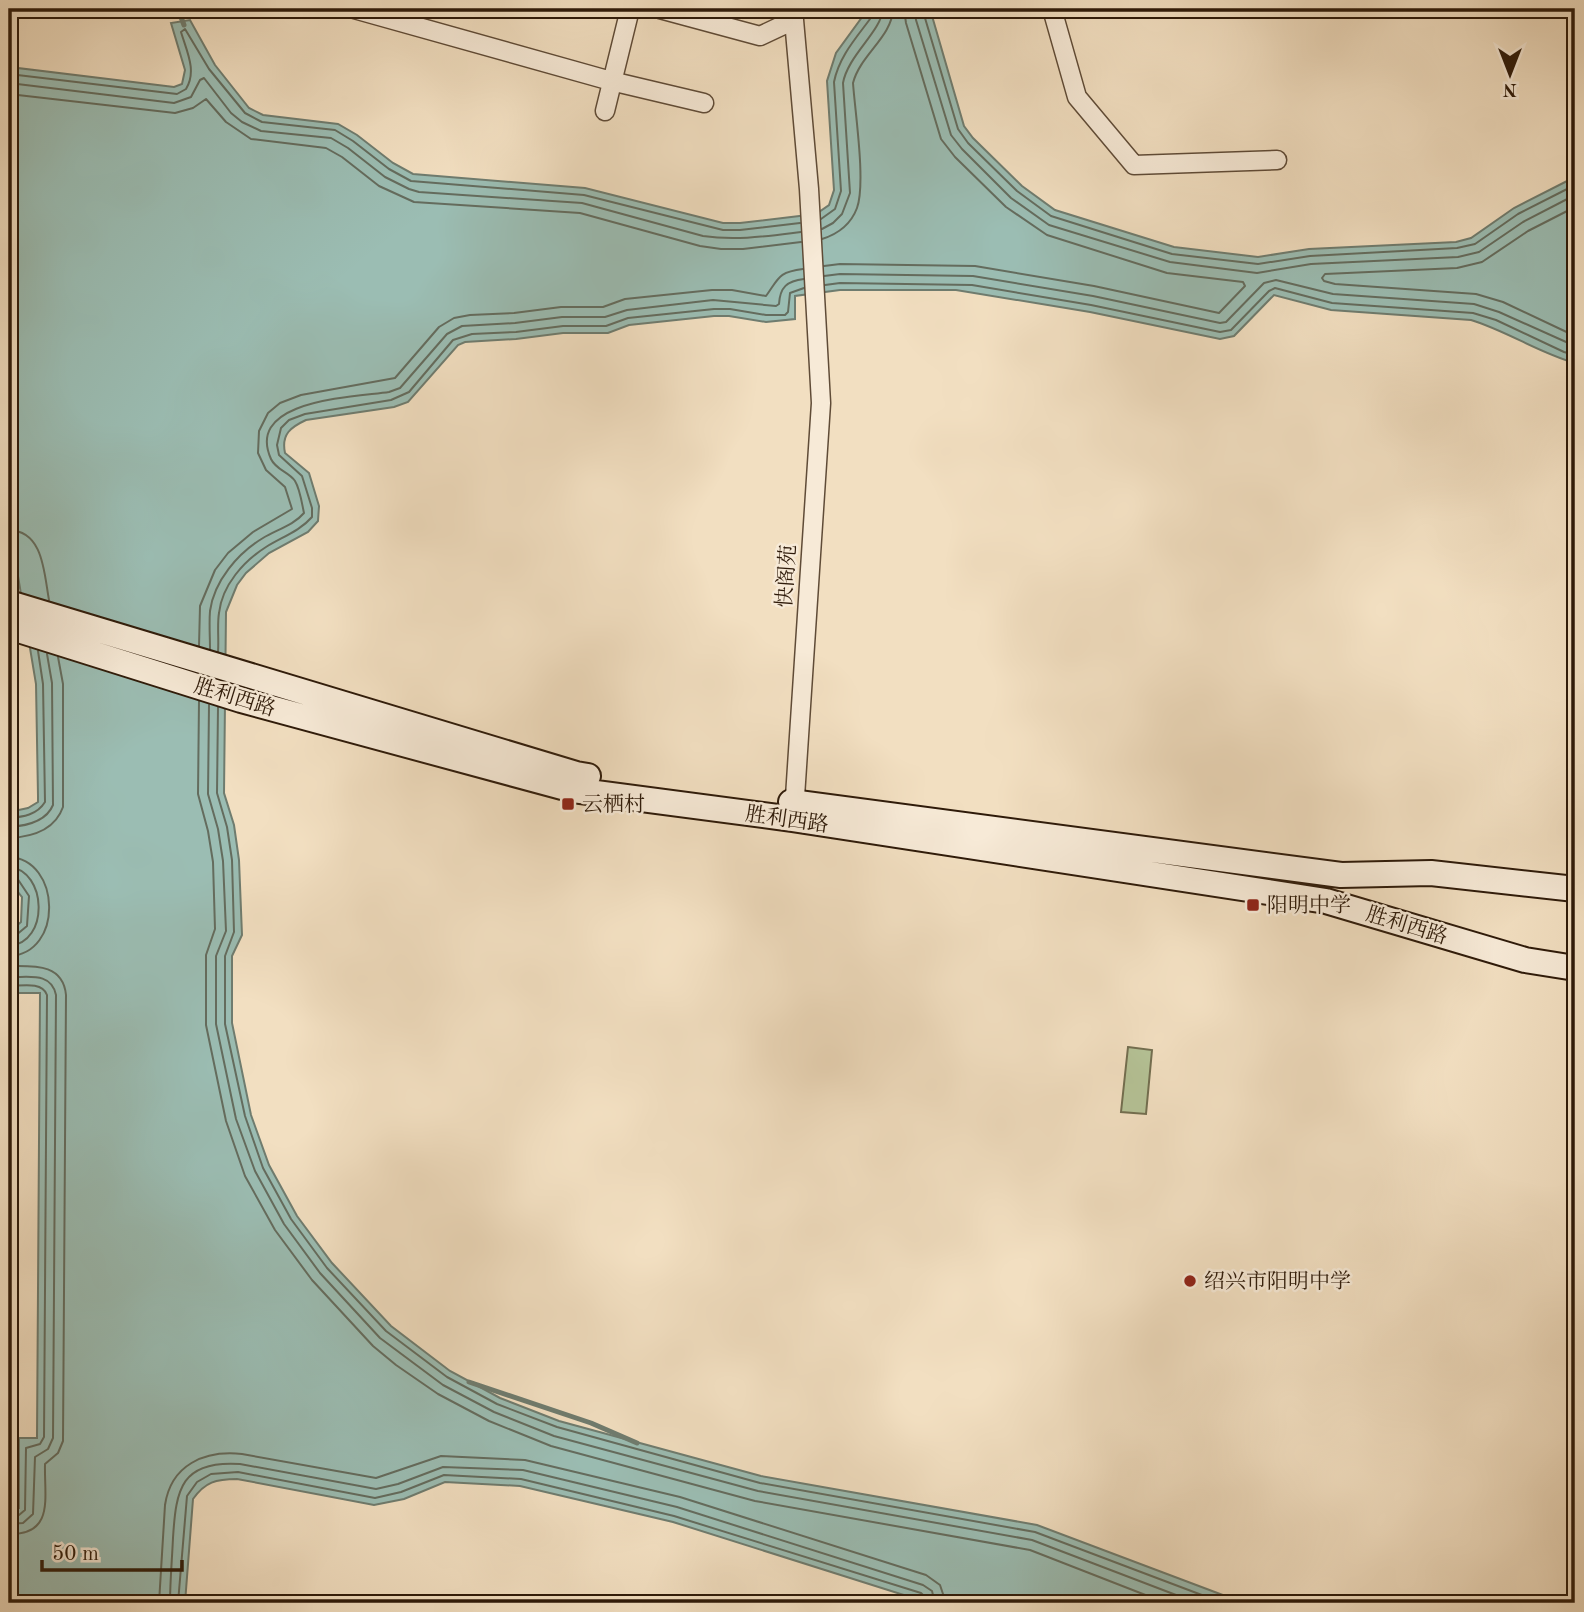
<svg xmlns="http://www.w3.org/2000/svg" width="1584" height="1612" font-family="'Old Standard TT','Noto Serif SC',serif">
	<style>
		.pitch { fill: #b5c397; stroke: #726e50; stroke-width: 2 }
		.water { fill: #9bbdb3; stroke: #6f7c6f; stroke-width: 2 }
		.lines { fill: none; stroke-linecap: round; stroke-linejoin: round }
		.shore { stroke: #646c5e; stroke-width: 2 }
		.stream { stroke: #6f7c6f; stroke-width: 5 }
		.street-casing { stroke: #5f4b37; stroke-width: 21 }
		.secondary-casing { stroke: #2e1a09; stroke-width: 28 }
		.street { stroke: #f7ead7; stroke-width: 18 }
		.secondary { stroke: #f7ead7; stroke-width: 24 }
		.poi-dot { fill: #8f2418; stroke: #f7ead7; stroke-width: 2.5 }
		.labels { text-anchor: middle; stroke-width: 5; stroke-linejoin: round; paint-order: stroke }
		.street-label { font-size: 21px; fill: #2e1a09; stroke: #f7ead7 }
		.poi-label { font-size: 21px; fill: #2e1a09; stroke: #f7ead7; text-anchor: start }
	</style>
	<rect width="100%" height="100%" fill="#f2dfc1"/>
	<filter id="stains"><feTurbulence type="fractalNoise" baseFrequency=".00286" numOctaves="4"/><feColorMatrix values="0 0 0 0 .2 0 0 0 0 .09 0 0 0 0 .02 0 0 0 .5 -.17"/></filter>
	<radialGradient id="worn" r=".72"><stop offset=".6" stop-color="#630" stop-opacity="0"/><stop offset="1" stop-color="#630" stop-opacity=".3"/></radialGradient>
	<!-- pitch -->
	<path class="pitch" d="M 1128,1047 L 1152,1050 L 1146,1114 L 1121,1112 Z"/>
	<!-- water -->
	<path class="water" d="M 868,9 L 930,9 L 964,126 L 973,138 L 1022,186 L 1055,210 L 1174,247 L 1258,257 L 1309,249 L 1456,242 L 1471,238 L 1514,208 L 1575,177 L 1575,363 C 1539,353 1507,331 1471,320 L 1331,310 L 1274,295 L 1234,336 L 1220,339 L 1090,312 L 956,290 L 840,290 L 795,296 L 795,319 L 766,322 L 729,316 L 714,316 L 629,325 L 608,333 L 563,333 L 516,339 L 465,342 L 458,345 L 408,402 L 394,407 L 306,420 C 291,427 281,434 285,453 L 309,473 L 319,506 L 318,521 L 308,532 L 269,553 L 246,573 L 237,585 L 226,612 L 224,793 L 234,825 L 239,860 L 242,935 L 232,956 L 232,1023 L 251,1115 L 269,1165 L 297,1216 L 332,1263 L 391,1326 L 450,1371 L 500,1398 L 559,1421 L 761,1476 L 1037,1525 L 1244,1603 L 929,1603 L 673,1522 L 520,1486 L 445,1482 L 404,1499 L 374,1505 L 237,1479 C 216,1479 205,1482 193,1499 L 185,1603 L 9,1603 L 9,1508 L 19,1508 L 19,1438 L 37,1438 L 40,993 L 12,993 L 9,989 L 9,932 L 21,922 L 22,897 L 9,881 L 9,812 L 28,808 L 38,802 L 38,796 L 36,684 L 16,564 L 9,551 L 9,67 L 174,87 L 182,84 L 185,70 L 171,23 L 190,20 L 215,65 L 249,108 L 263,115 L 338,124 L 357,135 L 393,163 L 413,174 L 585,188 L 723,223 L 740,223 L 816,214 L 829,205 L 834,190 L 827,81 L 836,53 Z"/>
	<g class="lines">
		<!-- shore -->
		<path class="shore" d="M 915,9 L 916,20 L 951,135 L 962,149 L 1011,198 L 1049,225 L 1170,262 L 1257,273 L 1311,264 L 1458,257 L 1479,252 L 1523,222 L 1575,195
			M 924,9 L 925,18 L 958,129 L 968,143 L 1017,191 L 1051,216 L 1172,254 L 1258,264 L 1310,256 L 1457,248 L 1475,244 L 1518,214 L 1575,185
			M 9,74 L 177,94 L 186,89 C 197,71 187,52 181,32 L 185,29 L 209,69 L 245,113 L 262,122 L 335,130 L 353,141 L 389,169 L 411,181 L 584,195 L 723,230 L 740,230 L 800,223
			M 9,83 L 174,103 L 191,97 L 200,80 L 204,78 L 231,113 L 242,122 L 261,131 L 331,138 L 348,148 L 385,177 L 409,189 L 419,192 L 582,203 L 703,236 C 736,241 768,236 801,232
			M 9,94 L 175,113 L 193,108 L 206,99 L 226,122 L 251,139 L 326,148 L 342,157 L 379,186 L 414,202 L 580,213 L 700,246 L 721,249 L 743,249 L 801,242
			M 1575,207 L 1528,231 L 1482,262 L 1457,268 L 1325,274 L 1322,278 L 1324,281 L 1335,284 L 1476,294 L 1503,302 L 1575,336
			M 821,219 L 835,209 L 841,191 L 834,82 C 839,56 857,37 873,15 L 874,9
			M 822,229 L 833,223 L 842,214 L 850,193 L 843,83 C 848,55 881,32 883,9
			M 822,239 C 838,234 851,224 857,208 C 866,183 855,112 853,83 C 860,55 892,37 893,9
			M 824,266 L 840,264 L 975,266 L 1094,286 L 1219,313 L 1245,286 L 1243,282 L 1167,273 L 1047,235 L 1006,207 L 955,157 L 941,139 L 906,23 L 904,9
			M 824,276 L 840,274 L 973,276 L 1093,296 L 1220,323 L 1226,322 L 1264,283 L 1276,280 L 1333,294 L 1474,304 L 1499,312 L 1575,346
			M 825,285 L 840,283 L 972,285 L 1091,305 L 1220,332 L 1231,330 L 1269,291 L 1275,288 L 1332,303 L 1473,313 L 1496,320 L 1564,352 L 1575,355
			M 9,530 C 44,531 44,574 49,600
			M 199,646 L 200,606 L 215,570 L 228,553 L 253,532 L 292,509 L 285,487 L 266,470 L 258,453 L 259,431 L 268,413 L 280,403 L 301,395 L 395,378 L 439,327 L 454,318 L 470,315 L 514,313 L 561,307 L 603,307 L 625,299 L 712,290 L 732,290 L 766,296 C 779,278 778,272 803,269
			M 210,649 C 210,637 209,623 210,611 C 214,581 238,553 263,538 C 276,530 294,525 304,513 C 302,504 300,489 295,481 C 289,472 276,470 271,459 C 244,399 356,397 389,392 L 400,388 L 447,334 L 462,326 L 515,323 L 562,317 L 605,317 L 627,310 L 713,300 L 776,306 L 779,304 C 780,287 787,281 804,279
			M 218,652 C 219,639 217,625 219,613 C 222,585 244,561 266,547 C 282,537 300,531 312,517 L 312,508 L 302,476 L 279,455 L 277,445 L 281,428 L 289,420 L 305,414 L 391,400 L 409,392 L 453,340 L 472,334 L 516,332 L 563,326 L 606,326 L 628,318 L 714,309 L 730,309 L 766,315 L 785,315 L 788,312 L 790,293 L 804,288
			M 199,701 L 198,794 L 208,831 L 213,862 L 215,929 L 206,955 L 206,1025 L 226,1121 L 245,1176 L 275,1230 L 312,1280 L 373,1346 L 396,1365 L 438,1394 L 489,1421 L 551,1446 L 755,1501 L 1030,1550 L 1166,1603
			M 209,705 L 208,794 L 218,829 L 223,861 L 226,931 L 216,956 L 216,1024 L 236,1119 L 255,1171 L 284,1224 L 320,1273 L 380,1338 L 443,1385 L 494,1412 L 554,1436 L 758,1491 L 1032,1540 L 1197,1603
			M 218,707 L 217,793 L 227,827 L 232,860 L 234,932 L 225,956 L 225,1024 L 245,1116 L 263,1168 L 291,1219 L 327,1268 L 386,1331 L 447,1377 L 497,1404 L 557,1427 L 760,1483 L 1035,1532 L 1223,1603
			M 9,818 C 23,817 37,815 45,802 L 43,684 L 38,651
			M 9,827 C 26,826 46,822 53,805 L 52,683 L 47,654
			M 9,838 C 31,837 55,830 63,807 L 63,684 L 58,657
			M 9,857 C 61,859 64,954 9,956
			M 9,867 C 47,870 50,943 9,946
			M 9,876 L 17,878 L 29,896 L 27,926 L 15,936 L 9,937
			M 9,966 C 33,966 63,963 66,995 L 63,1441 L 58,1453 L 45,1464 C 44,1497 55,1535 9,1534
			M 9,977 C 27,978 51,971 56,995 L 53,1438 L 48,1449 L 35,1457 L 33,1514 L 23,1523 L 9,1524
			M 9,986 C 21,986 42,981 47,995 L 44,1437 L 40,1444 L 26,1448 L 25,1510 L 19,1515 L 9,1515
			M 159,1603 L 165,1505 C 171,1465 204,1450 242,1454 L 376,1478 L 441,1456 L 525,1460 L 680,1497 L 926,1575 L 940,1585 L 946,1603
			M 170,1603 C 170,1582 172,1560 173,1538 C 176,1489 181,1460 240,1464 L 376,1489 L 398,1484 L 443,1467 L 523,1470 L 677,1507 L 923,1585 L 932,1591 L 935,1603
			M 178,1603 L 187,1496 L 197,1482 L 211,1474 L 238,1472 L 375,1498 L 401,1492 L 444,1475 L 521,1479 L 674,1516 L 921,1593 L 925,1597 L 926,1603"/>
		<!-- stream -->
		<path class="stream" d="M 178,9 L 184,25
			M 469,1382 L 591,1423 L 637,1443"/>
		<!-- street casing -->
		<g class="street-casing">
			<path id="street" d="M 354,9 L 611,81 L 704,103
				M 660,9 L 760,36 L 794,20 L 809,189 L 821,403 L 794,812
				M 1052,9 L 1077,97 L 1134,165 L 1277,160
				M 605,111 L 630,9"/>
		</g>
		<!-- secondary casing -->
		<g class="secondary-casing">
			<path id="secondary" d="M 9,603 L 576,774 L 588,776
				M 9,627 L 241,700 L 573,790 L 793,819 L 1326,901 L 1525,960 L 1575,968
				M 791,802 L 1341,875 L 1431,873 L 1575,889"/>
		</g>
		<!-- street -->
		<use href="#street" class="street"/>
		<!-- secondary -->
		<use href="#secondary" class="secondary"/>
	</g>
	<!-- markers -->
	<g class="poi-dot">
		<rect x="561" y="797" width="14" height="14" rx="3.5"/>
		<rect x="1246" y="898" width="14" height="14" rx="3.5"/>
		<circle cx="1190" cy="1281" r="7"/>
	</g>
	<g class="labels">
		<!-- street labels -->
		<g class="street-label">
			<text transform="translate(786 576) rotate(-86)" y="7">快阁苑</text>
			<text transform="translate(235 697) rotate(17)" y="7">胜利西路</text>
			<text transform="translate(787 819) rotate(8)" y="7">胜利西路</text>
			<text transform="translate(1407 925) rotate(17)" y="7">胜利西路</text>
		</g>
		<!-- poi labels -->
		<g class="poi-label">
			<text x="582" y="811">云栖村</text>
			<text x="1267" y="912">阳明中学</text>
			<text x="1204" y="1288">绍兴市阳明中学</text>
		</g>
	</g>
	<!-- margin -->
	<rect width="1584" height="1612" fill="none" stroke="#f2dfc1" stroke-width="35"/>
	<rect x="10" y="10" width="1563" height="1591" fill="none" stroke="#2e1a09" stroke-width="3.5"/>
	<rect x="18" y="18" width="1549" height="1577" fill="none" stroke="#2e1a09" stroke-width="2"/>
	<!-- north arrow -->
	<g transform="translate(1510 74) rotate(180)" stroke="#f7ead7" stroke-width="5" paint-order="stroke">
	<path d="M0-5L12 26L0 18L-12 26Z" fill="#2e1a09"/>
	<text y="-10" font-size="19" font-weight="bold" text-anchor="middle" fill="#2e1a09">N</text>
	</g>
	<!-- scale -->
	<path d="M42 1560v10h140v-10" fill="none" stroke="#2e1a09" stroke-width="3.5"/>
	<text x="52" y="1560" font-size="21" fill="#2e1a09" stroke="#f7ead7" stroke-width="5" paint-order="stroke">50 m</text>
	<rect width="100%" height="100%" filter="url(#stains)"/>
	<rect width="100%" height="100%" fill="url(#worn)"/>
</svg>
